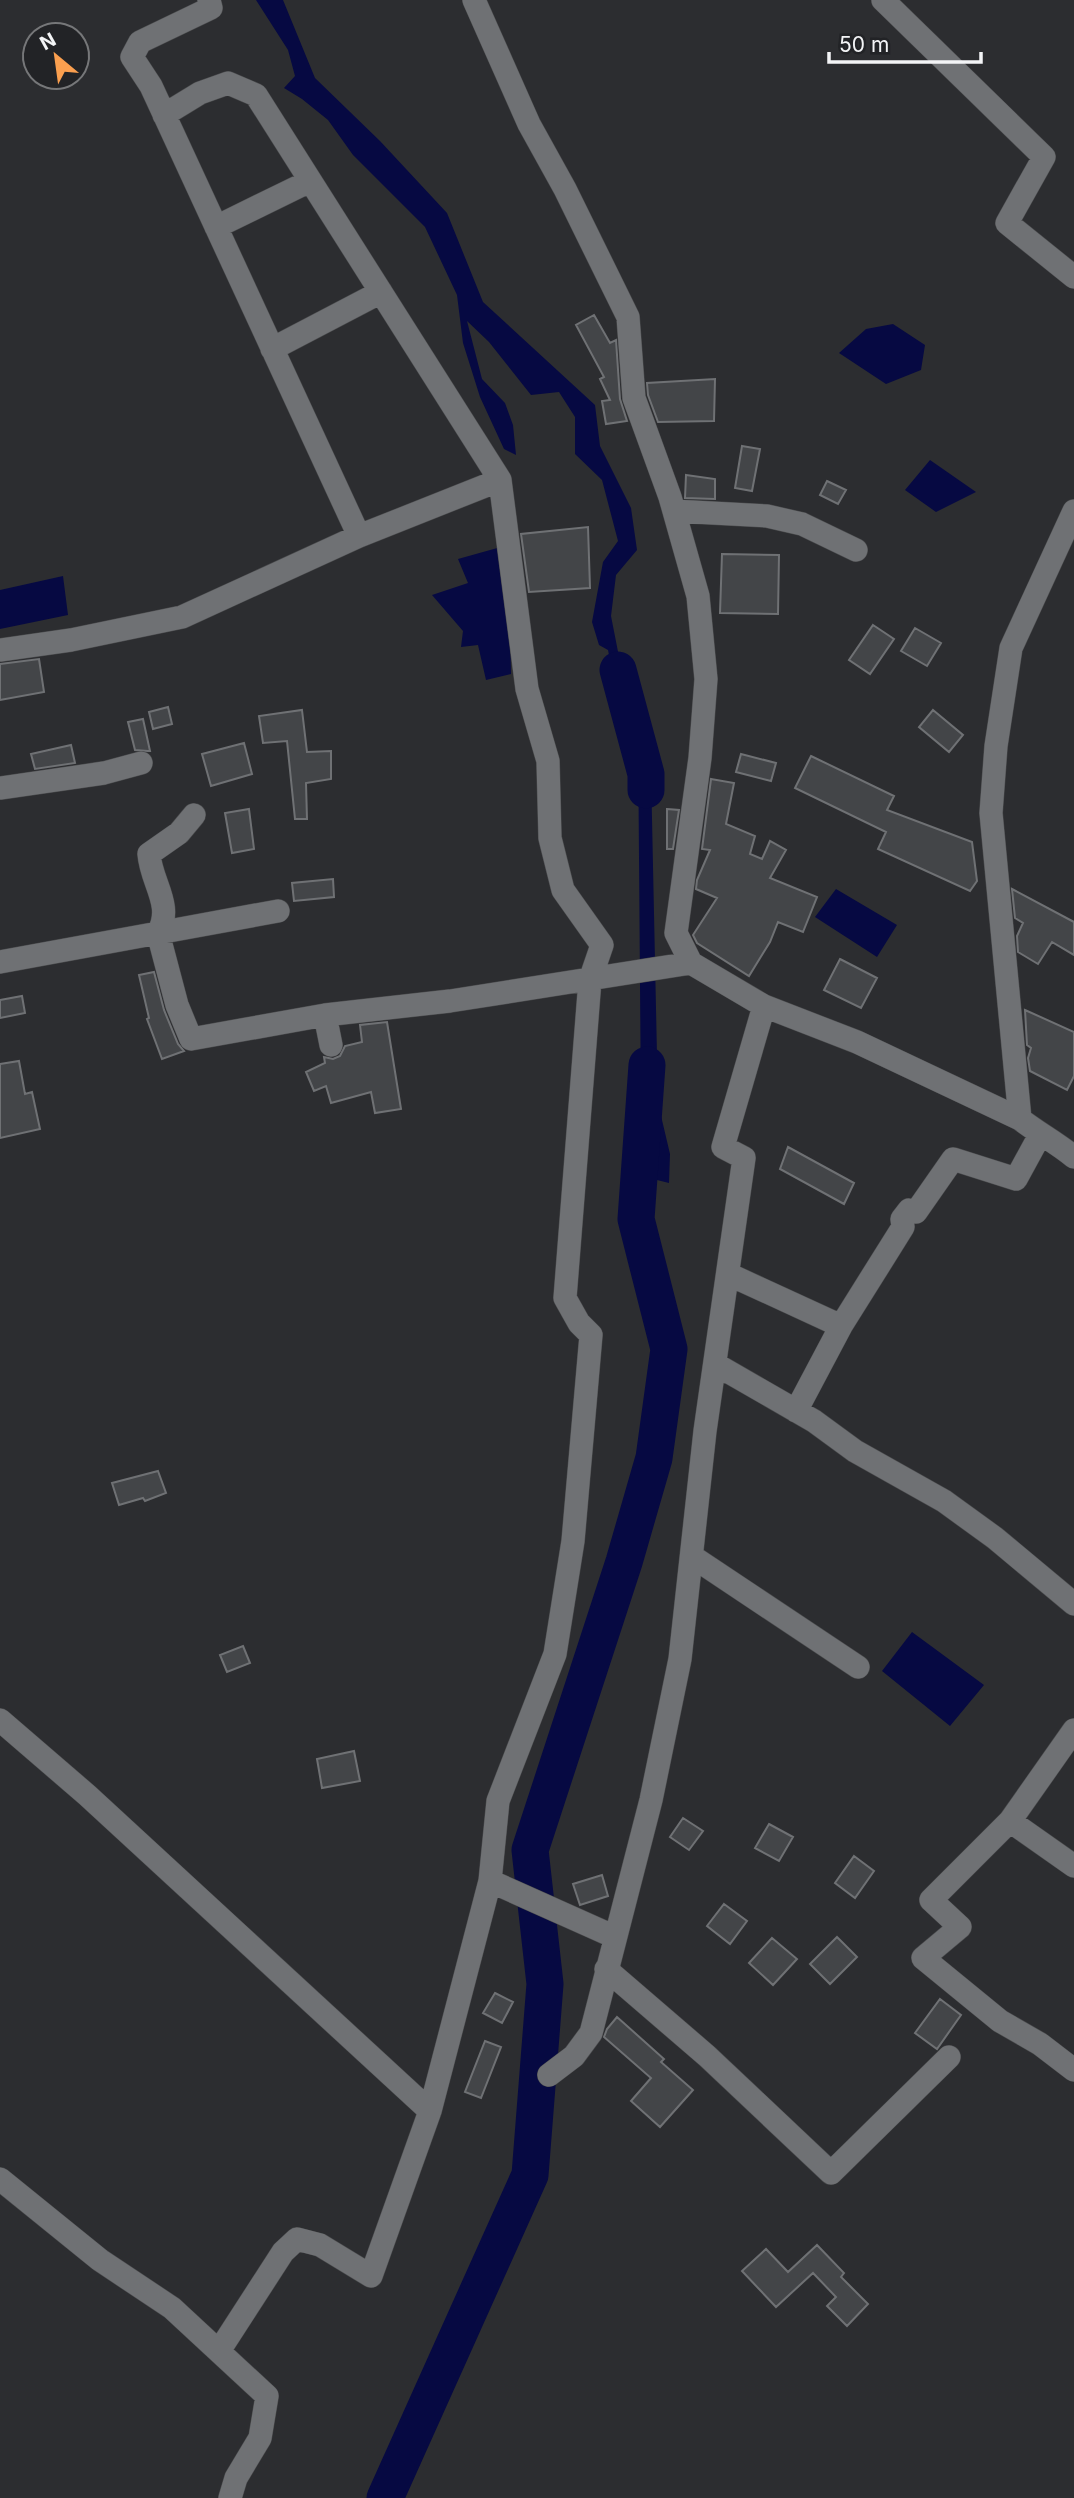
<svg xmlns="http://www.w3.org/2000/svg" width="1074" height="2498" font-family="Inter,sans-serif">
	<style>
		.water { fill: #060942 }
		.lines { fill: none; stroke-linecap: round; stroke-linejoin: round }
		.river { stroke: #060942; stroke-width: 37 }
		.building { fill: #434548; stroke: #6f7174; stroke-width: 2 }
		.minor-casing { stroke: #4a4b4d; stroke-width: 24 }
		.minor { stroke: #6f7174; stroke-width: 23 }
	</style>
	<rect width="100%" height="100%" fill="#2c2d30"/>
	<!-- water -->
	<path class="water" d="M 256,0 L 283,0 L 315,78 L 380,141 L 447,213 L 483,302 L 595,405 L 600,446 L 631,508 L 637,550 L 616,575 L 611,616 L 621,667 L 650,724 L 658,1103 L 670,1154 L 669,1183 L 653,1179 L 656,1155 L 641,1108 L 638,729 L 617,696 L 608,650 L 599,645 L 592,622 L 603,562 L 618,541 L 602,480 L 575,454 L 575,417 L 559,392 L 531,395 L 489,342 L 467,321 L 482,379 L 505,403 L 513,425 L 516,455 L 504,449 L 480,397 L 463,343 L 457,295 L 425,227 L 353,155 L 328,120 L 302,99 L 284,88 L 295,76 L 288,50 Z
		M 893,324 L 925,345 L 921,370 L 886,384 L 839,353 L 866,329 Z
		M 930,460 L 976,492 L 936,512 L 905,490 Z
		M 508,545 L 511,674 L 486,680 L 478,645 L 461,647 L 463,631 L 432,595 L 468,583 L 458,559 Z
		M 63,576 L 68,615 L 0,629 L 0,590 Z
		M 836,889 L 897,925 L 877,957 L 815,917 Z
		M 912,1632 L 984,1685 L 950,1726 L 882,1671 Z"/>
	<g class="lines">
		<!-- river -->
		<path class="river" d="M 618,670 L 646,774 L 646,790
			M 385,2498 L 530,2175 L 545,1984 L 530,1850 L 624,1562 L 654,1458 L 669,1349 L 636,1219 L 647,1065"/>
	</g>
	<!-- building -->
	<path class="building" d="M 594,315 L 610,343 L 616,340 L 620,399 L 627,421 L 606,424 L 602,401 L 610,400 L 600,379 L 604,377 L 576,325 Z
		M 715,379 L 714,421 L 658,422 L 648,395 L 647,383 Z
		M 742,446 L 760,449 L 752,491 L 735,488 Z
		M 686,475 L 715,479 L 715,499 L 685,498 Z
		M 827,481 L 846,490 L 838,504 L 820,495 Z
		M 588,527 L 590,588 L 529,592 L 521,534 Z
		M 722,554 L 779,555 L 778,614 L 720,613 Z
		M 873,625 L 894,639 L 870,674 L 849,660 Z
		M 915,628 L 941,643 L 927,666 L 901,651 Z
		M 39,659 L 44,692 L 0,700 L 0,664 Z
		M 168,707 L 172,724 L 153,729 L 149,712 Z
		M 302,710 L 307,752 L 331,751 L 331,779 L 306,783 L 307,819 L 295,819 L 287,741 L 263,743 L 259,716 Z
		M 933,710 L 963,735 L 949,752 L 919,727 Z
		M 143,719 L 150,751 L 148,751 L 135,750 L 128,722 Z
		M 244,743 L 252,774 L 211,786 L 202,754 Z
		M 71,745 L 75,763 L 35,769 L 31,754 Z
		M 741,754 L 776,763 L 771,781 L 736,772 Z
		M 811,756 L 894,796 L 887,810 L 972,842 L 977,881 L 970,891 L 878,849 L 886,832 L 795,788 Z
		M 711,779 L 734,783 L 726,824 L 755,836 L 750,854 L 762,859 L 770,841 L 786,850 L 770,878 L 817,897 L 803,932 L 778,922 L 770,942 L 749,976 L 697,943 L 693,935 L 717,898 L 696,889 L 697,880 L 710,850 L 702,849 Z
		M 249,809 L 254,849 L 232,853 L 225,813 Z
		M 667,809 L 679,810 L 673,849 L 667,849 Z
		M 333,879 L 334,897 L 294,901 L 292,883 Z
		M 1012,889 L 1074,922 L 1074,955 L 1052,942 L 1038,964 L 1018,952 L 1017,936 L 1023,923 L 1015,918 Z
		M 840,959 L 877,978 L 861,1008 L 824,990 Z
		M 154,972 L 164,1010 L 178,1044 L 184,1051 L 162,1059 L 147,1019 L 149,1018 L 139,975 Z
		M 22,996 L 25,1013 L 0,1018 L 0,1000 Z
		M 1025,1010 L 1074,1032 L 1074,1076 L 1067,1090 L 1030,1071 L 1028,1058 L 1031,1048 L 1027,1045 Z
		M 387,1022 L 401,1109 L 375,1113 L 371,1092 L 331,1103 L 326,1086 L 314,1091 L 306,1072 L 325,1063 L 324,1057 L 333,1059 L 340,1056 L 345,1046 L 362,1042 L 360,1025 Z
		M 19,1061 L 25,1094 L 32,1092 L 40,1129 L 0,1138 L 0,1064 Z
		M 788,1147 L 854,1183 L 844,1204 L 780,1169 Z
		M 158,1471 L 166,1493 L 145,1501 L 143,1498 L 119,1505 L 112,1483 Z
		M 243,1646 L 250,1663 L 227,1672 L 220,1655 Z
		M 354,1751 L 360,1781 L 322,1788 L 317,1759 Z
		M 683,1818 L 703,1831 L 689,1850 L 670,1837 Z
		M 769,1824 L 793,1837 L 779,1861 L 755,1848 Z
		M 854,1856 L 874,1871 L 855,1898 L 835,1883 Z
		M 602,1875 L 608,1896 L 580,1905 L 573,1884 Z
		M 724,1904 L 747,1921 L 730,1944 L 707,1926 Z
		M 837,1937 L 857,1957 L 830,1984 L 810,1964 Z
		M 772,1938 L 797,1959 L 773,1985 L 749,1963 Z
		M 495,1993 L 513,2002 L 502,2023 L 483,2013 Z
		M 940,1999 L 961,2015 L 937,2049 L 915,2033 Z
		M 617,2017 L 664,2059 L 661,2062 L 693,2090 L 660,2127 L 631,2101 L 651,2078 L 604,2037 L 607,2029 Z
		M 485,2041 L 501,2047 L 481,2098 L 465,2092 Z
		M 817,2245 L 844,2273 L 841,2277 L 868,2304 L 847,2326 L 827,2306 L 836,2297 L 813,2273 L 776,2307 L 742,2271 L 766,2249 L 788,2272 Z"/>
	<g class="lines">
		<!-- minor casing -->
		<g class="minor-casing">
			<path id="minor" d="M 209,0 L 211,8 L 140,42 L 132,57 L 151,86 L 359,536
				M 474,0 L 529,124 L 565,189 L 628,317 L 634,398 L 670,497 L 698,596 L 706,679 L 700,758 L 676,933 L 691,963 L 764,1006 L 857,1042 L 1020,1119 C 1038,1133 1057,1143 1074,1157
				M 883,0 L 1044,157 L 1007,223 L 1074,277
				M 164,115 L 200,93 L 228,83 L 256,95 L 500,480 L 527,689 L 548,761 L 550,838 L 563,890 L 602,945 L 590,980 L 565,1298 L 579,1323 L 591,1335 L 573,1541 L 555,1654 L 498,1801 L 490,1881 L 430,2111 L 371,2276 L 320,2245 L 297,2239 L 283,2252 L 219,2351
				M 216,227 L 310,181
				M 272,349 L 381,292
				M 674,511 L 767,516 L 802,524 L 856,550
				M 0,650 L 71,640 L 182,617 L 359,536 L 500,480
				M 0,788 L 104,773 L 141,763
				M 194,815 L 179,833 L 149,854 C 151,883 174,905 158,933 L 278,911
				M 0,962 L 158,933 L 177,1005 L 191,1039 L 325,1015
				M 331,1045 L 325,1015 L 450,1001 L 691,963
				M 1020,1119 L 991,813 L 996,746 L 1011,648 L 1074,511
				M 728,1274 L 841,1326 L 796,1411
				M 841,1326 L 903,1227 L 902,1219 L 909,1210 L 916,1212 L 953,1159 L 1016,1179 L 1040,1135
				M 715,1364 L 814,1421 L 855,1451 L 944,1501 L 995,1538 L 1074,1604
				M 693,1557 L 858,1667
				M 0,1720 L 87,1795 L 430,2111
				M 1074,1730 L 1010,1821 L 931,1900 L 960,1927 L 923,1958 L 1000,2021 L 1040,2044 L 1074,2070
				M 1010,1821 L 1074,1866
				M 490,1881 L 615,1937
				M 606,1969 L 707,2056 L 831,2173 L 949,2057
				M 549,2075 L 574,2056 L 591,2033 L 651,1800 L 680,1659 L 705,1431 L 744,1158 L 723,1147 L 764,1006
				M 0,2179 L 100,2260 L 172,2308 L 267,2396 L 260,2438 L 236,2478 L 230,2498"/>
		</g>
		<!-- minor -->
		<use href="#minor" class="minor"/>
	</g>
	<!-- north arrow -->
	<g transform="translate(56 56) rotate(331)"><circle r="33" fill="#222326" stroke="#767779" stroke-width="2"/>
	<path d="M0-5L12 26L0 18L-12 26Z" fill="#fa9f4f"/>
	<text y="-10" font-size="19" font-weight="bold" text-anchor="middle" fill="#f3f4f6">N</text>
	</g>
	<!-- scale -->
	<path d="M829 52v10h152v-10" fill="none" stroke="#f3f4f6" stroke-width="3.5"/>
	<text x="839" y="52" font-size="21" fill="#f3f4f6" stroke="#222326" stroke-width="5" paint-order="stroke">50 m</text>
</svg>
